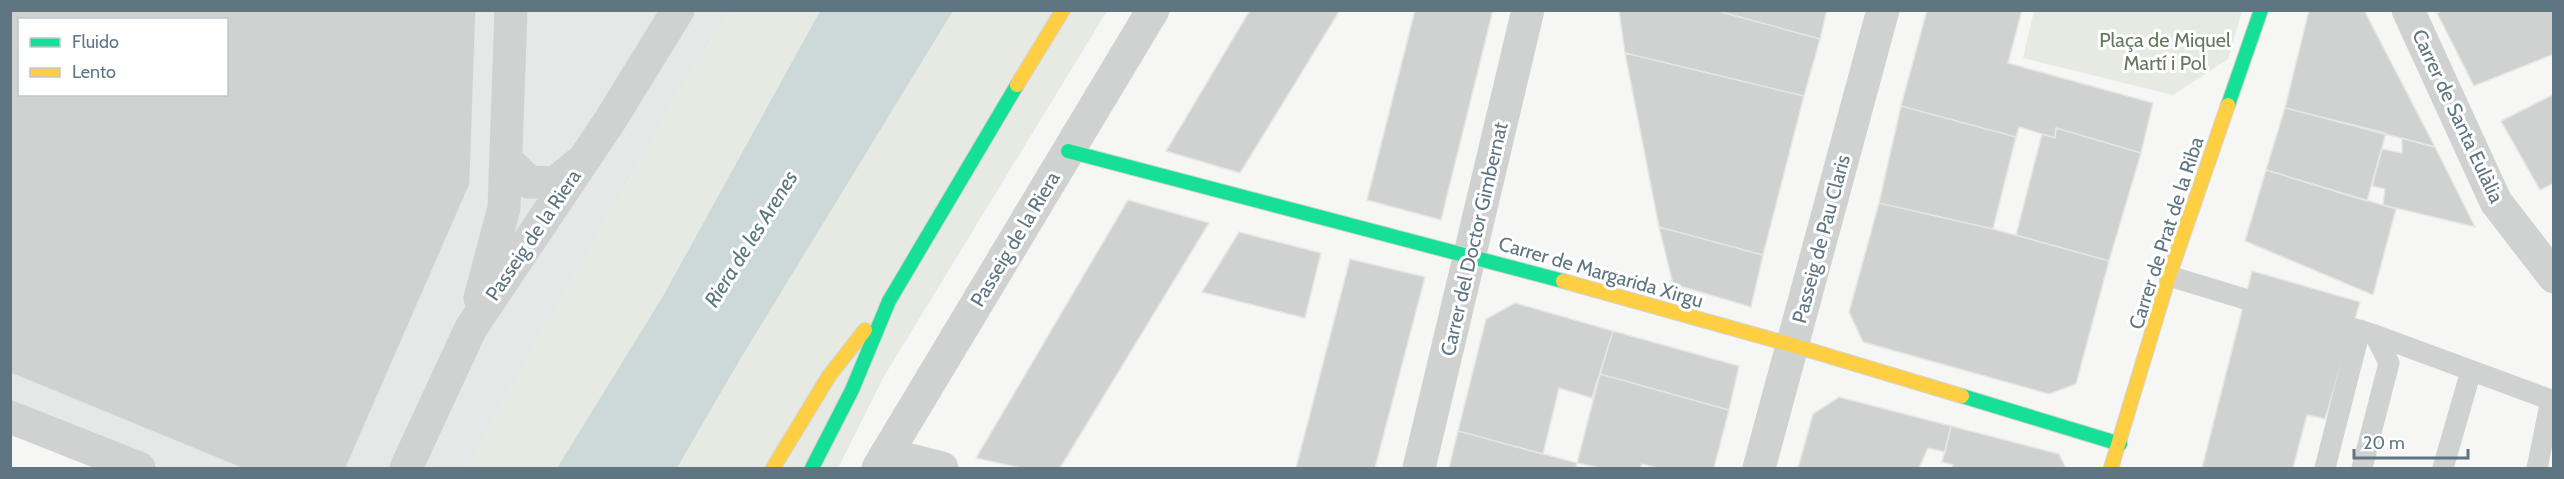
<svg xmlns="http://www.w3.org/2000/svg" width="2564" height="479" font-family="Cabin,sans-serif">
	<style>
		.built { fill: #e5e8e7; fill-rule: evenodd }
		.green { fill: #e6eae2 }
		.water { fill: #cdd8d9 }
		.building { fill: #d0d2d2; stroke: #e6e6e4; stroke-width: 1.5; fill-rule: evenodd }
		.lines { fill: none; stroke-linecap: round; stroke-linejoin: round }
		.fast-casing { stroke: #d3d4d4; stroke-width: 16 }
		.slow-casing { stroke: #d3d4d4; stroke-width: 16 }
		.lane { stroke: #d0d1d1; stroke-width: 21 }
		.street { stroke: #d0d1d1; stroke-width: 33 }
		.fast { stroke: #16e098; stroke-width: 14 }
		.slow { stroke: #ffcf43; stroke-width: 14 }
		.labels { text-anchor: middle; stroke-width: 6; stroke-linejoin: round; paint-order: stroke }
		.park-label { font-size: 20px; fill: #66795e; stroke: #fff }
		.street-label { font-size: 20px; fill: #5f7682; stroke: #fff }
		.water-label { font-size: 21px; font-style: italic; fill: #5a777d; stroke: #fff }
	</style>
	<rect width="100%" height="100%" fill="#f6f6f4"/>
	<!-- built -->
	<path class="built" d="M 10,11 L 731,11 L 689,75 L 487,431 L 470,468 L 95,468 L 11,435 ZM 20,20 L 226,20 L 226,94 L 20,94 Z"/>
	<!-- green -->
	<path class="green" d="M 731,11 L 820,11 L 663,296 L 557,468 L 470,468 L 487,431 L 689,75 Z
		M 953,11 L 1107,11 L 883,378 L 838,468 L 677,468 L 741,358 Z
		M 2034,11 L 2242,11 L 2228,59 L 2173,95 L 2023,58 Z"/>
	<!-- water -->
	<path class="water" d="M 820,11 L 953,11 L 741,358 L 677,468 L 557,468 L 663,296 Z"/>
	<!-- building -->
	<path class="building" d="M 10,10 L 476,10 L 470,184 L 346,468 L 241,468 L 10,373 ZM 20,20 L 226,20 L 226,94 L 20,94 Z
		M 1250,10 L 1340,10 L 1240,173 L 1166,151 Z
		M 1415,10 L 1493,10 L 1441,220 L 1367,200 Z
		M 1619,10 L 1714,10 L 1820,39 L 1804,96 L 1625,53 Z
		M 1714,10 L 1827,10 L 1820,39 Z
		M 1927,10 L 2022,10 L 2008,63 L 2153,103 L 2141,153 L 2056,128 L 2055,138 L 2019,127 L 2016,137 L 1901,106 Z
		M 2309,10 L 2364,10 L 2435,147 L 2285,108 Z
		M 2442,10 L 2554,10 L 2554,54 L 2474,86 L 2437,13 Z
		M 1625,53 L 1804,96 L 1763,255 L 1659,227 Z
		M 2554,94 L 2554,183 L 2540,190 L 2501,121 Z
		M 1901,106 L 2016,137 L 1993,229 L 1879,203 Z
		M 2285,108 L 2386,133 L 2367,201 L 2266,170 Z
		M 2056,128 L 2141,153 L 2109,261 L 2016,235 L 2042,134 L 2055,138 Z
		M 2402,138 L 2435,147 L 2475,227 L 2383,205 L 2385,189 L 2372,186 L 2382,149 L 2402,153 Z
		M 2266,170 L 2396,209 L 2373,295 L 2245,241 Z
		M 1128,200 L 1209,223 L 1060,468 L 1021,468 L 976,458 Z
		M 1879,203 L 1993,229 L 2109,261 L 2076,384 L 2049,394 L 1863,342 L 1849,312 Z
		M 1659,227 L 1763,255 L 1751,307 L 1673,284 Z
		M 1239,232 L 1321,253 L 1305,318 L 1202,292 Z
		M 1350,259 L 1425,277 L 1375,468 L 1296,468 Z
		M 2252,271 L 2360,302 L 2325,419 L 2307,415 L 2293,468 L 2202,468 Z
		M 1515,303 L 1613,331 L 1592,398 L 1559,388 L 1543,454 L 1458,431 L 1486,319 Z
		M 1613,331 L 1739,366 L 1729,410 L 1600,374 Z
		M 1600,374 L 1729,410 L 1714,468 L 1658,468 L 1642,464 L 1640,468 L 1600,468 L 1577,463 Z
		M 1839,397 L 1951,426 L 1945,452 L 1928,448 L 1919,468 L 1798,468 L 1813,414 Z
		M 1951,426 L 2059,454 L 2066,468 L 1952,468 L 1953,465 L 1942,462 Z
		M 1458,431 L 1577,463 L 1576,468 L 1449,468 Z"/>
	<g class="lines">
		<!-- fast casing -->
		<g class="fast-casing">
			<path id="fast" d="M 2228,105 L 2261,10
				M 1068,151 L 1563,281
				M 1962,396 L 2120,444
				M 812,468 L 852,390 L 889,301 L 1017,85"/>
		</g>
		<!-- slow casing -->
		<g class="slow-casing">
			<path id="slow" d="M 1017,85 L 1063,10
				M 1563,281 L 1792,345 L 1962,396
				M 773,468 L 829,376 L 865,330
				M 2111,468 L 2169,276 L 2228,105"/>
		</g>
		<!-- lane -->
		<path class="lane" d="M 2169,276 L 2245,299
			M 2352,328 L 2375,335 L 2551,400 L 2537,468
			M 2325,468 L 2360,330
			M 2362,468 L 2389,363 L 2375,335
			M 2443,468 L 2471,371"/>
		<!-- street -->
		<path class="street" d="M 2408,10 L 2496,202 L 2554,277
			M 506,160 L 529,182 L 555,183 L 578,164
			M 480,298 L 504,208 L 511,10
			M 10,417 L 139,468
			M 886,454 L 942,468
			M 406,468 L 471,328 L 611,119 L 678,10
			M 878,468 L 1153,10
			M 1419,468 L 1528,10
			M 1759,468 L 1883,10"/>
		<!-- fast -->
		<use href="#fast" class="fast"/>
		<!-- slow -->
		<use href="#slow" class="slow"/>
	</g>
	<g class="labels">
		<!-- park labels -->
		<g class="park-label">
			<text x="2165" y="47">Plaça de Miquel<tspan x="2165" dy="23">Martí i Pol</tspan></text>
		</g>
		<!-- street labels -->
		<g class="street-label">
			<text transform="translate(2458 116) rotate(65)" y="7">Carrer de Santa Eulàlia</text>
			<text transform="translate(2166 233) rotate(-72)" y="7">Carrer de Prat de la Riba</text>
			<text transform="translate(533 235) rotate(-56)" y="7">Passeig de la Riera</text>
			<text transform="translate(1015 239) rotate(-59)" y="7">Passeig de la Riera</text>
			<text transform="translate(1474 239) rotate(-77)" y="7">Carrer del Doctor Gimbernat</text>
			<text transform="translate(1821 239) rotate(-75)" y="7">Passeig de Pau Claris</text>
			<text transform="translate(1601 272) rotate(16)" y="7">Carrer de Margarida Xirgu</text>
		</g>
		<!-- water labels -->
		<g class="water-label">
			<text transform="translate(751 239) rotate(-58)" y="7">Riera de les Arenes</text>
		</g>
	</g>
	<!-- border -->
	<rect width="2564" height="479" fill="none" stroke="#5f7682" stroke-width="24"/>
	<!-- legend -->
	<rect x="18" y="18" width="210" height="78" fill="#ffffff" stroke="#bfc8cd" stroke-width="1.5"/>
	<rect x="30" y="38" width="30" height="9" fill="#16e098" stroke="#bfc8cd" stroke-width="1.5"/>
	<text x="72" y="48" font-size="18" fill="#5f7682">Fluido</text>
	<rect x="30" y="68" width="30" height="9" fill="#ffcf43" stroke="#bfc8cd" stroke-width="1.5"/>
	<text x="72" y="78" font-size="18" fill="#5f7682">Lento</text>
	<!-- scale -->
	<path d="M2354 449v9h114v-9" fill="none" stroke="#5f7682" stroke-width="3"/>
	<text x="2363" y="449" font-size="18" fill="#5f7682" stroke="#ffffff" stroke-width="4.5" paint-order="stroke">20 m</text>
</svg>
